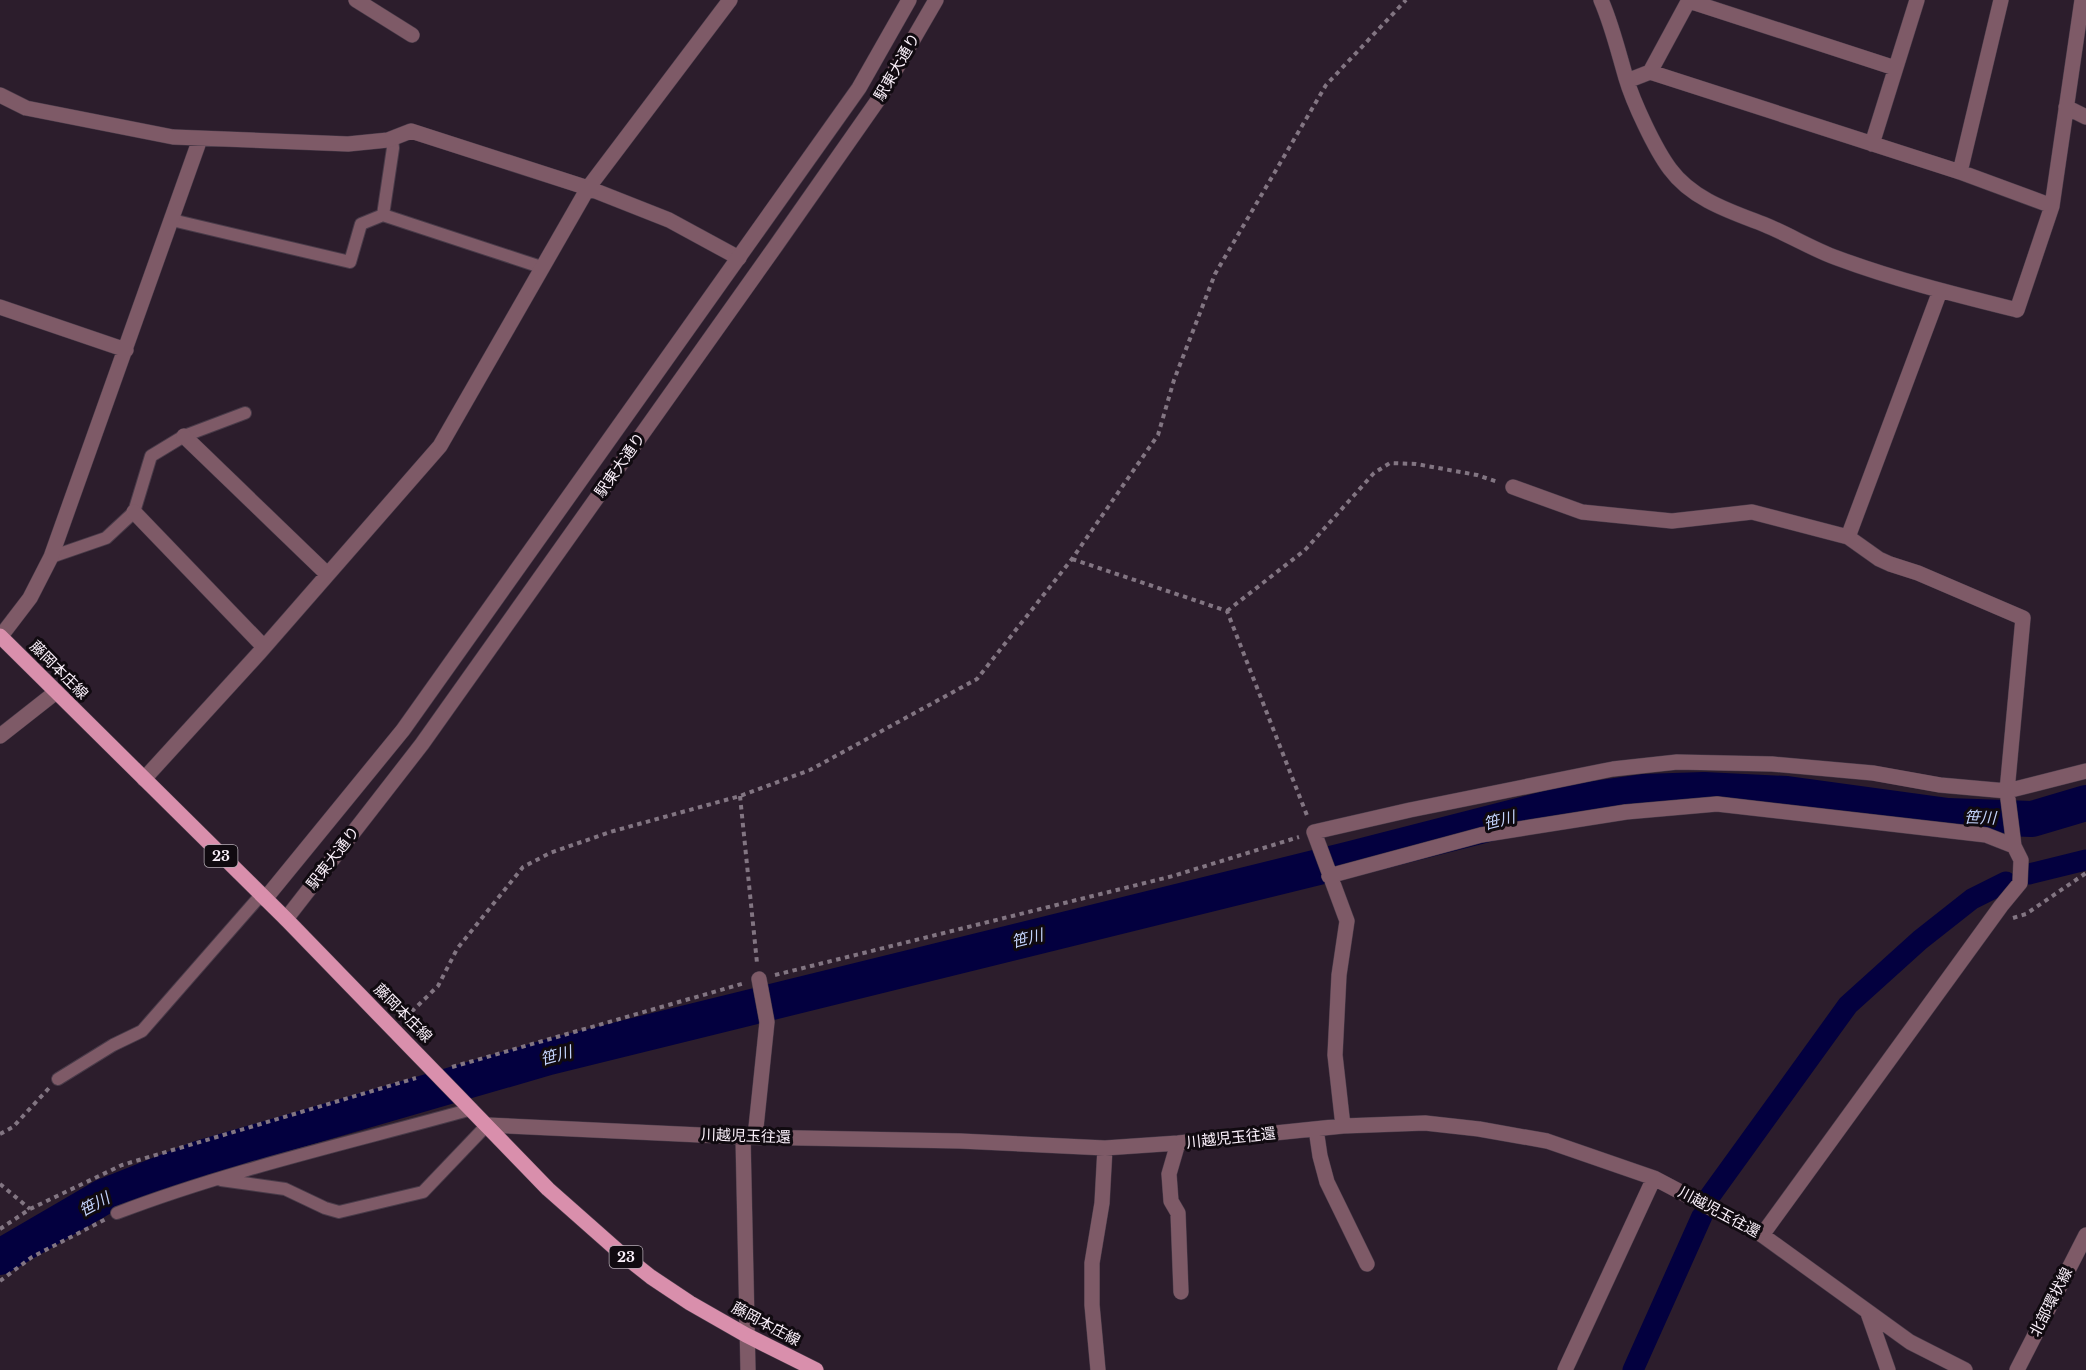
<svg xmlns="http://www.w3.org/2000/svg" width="2086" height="1370" font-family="'Libre Baskerville','Noto Sans JP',serif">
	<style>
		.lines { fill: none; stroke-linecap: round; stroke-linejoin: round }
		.canal { stroke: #03003f; stroke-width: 21 }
		.river { stroke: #03003f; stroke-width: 36 }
		.service-casing { stroke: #493b49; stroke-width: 14 }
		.minor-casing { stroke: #493b49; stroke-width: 16 }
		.tertiary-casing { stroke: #493b49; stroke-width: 16 }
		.primary-casing { stroke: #493b49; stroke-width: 16 }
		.path { stroke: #827582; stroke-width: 4; stroke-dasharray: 4.5 4.5; stroke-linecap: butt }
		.service { stroke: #7e5a67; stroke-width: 12 }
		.minor { stroke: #7e5a67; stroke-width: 15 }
		.tertiary { stroke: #7e5a67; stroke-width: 15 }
		.primary { stroke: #d98fac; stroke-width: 15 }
		.labels { text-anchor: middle; stroke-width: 6; stroke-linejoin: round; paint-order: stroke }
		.shield { fill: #100a10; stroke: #b4abb4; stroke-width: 1.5 }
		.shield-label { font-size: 14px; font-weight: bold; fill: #faf0fa }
		.street-label { font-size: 15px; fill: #faf0fa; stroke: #100a10 }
		.water-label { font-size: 16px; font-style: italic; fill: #c2d2fa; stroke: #100a10 }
	</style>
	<rect width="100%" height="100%" fill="#2c1d2c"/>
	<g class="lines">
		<!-- canal -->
		<path class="canal" d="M 2029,874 L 2086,860
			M 1710,1196 L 1848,1005 L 1920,940 L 1972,899 L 2006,882
			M 1633,1370 L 1702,1216"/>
		<!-- river -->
		<path class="river" d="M 0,1257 L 103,1197 L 201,1158 L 549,1057 L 1351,859 L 1573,802 L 1643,792 L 1704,790 L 1787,794 L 1948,816 L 2032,819 L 2086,803"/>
		<!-- service casing -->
		<g class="service-casing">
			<path id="service" d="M 383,215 L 393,148 L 392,139
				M 172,220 L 350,262 L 361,224 L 383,215 L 541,267
				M 51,557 L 106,538 L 134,512 L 151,456 L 184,436 L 245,413
				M 58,1079 L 113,1045 L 142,1031 L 261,895
				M 221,1180 L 285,1189 L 325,1208 L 339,1212 L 423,1192 L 487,1125
				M 117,1213 C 232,1169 354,1142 472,1109"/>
		</g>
		<!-- minor casing -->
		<g class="minor-casing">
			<path id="minor" d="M 356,0 L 412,35
				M 1601,0 C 1612,25 1618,51 1626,78 C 1633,102 1655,149 1670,169 C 1692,199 1729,211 1763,224 C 1788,234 1812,249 1837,258 C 1896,280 1957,295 2017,310 L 2052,206 L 2082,0
				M 1689,1 L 1895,68
				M 1650,72 L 1960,172 L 2052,206
				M 1627,81 L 1650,72 L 1689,0
				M 0,95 L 26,108 L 173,137 L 348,144 L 388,140 L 411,131 L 588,188 L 669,220 L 739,258
				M 2066,107 L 2086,117
				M 1872,144 L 1917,0
				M 1960,172 L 2001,0
				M 0,307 L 126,350
				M 184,436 L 327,574
				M 1513,487 L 1582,512 L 1672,521 L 1752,512 L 1848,537 L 1879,559 L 1890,564 L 1918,573 L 2023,618 L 2007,791 L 2014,846 L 2021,860 L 2020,883 L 2001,906 L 1762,1235
				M 134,512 L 264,647
				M 1848,537 L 1940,291
				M 1,636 L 30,598 L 51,557 L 200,139
				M 0,736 L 56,692
				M 144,779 L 260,652 L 440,446 L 588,188 L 730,0
				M 1329,876 L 1481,835 L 1626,812 L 1717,804 L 1986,835 L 2014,846
				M 487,1125 L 743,1137 L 960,1141 L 1105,1148 L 1178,1143 L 1343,1126 L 1425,1123 L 1479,1129 L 1547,1141 L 1654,1178 L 1762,1235 L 1910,1342 L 1965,1370
				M 1343,1126 L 1335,1055 L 1339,975 L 1347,921 L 1314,832 L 1410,810 L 1613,769 L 1677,762 L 1772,764 L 1873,773 L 1940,785 L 2007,791 L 2086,771
				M 1316,1129 L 1320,1156 L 1327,1182 L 1367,1264
				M 743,1137 L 748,1370
				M 755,1137 L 767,1022 L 759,979
				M 1178,1143 L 1169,1174 L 1171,1201 L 1178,1213 L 1181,1292
				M 1868,1313 L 1888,1370
				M 1098,1370 L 1092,1305 L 1092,1263 L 1102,1203 L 1105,1148
				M 1565,1370 L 1654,1178"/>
		</g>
		<!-- tertiary casing -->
		<g class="tertiary-casing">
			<path id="tertiary" d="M 265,899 L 403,730 L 859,88 L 909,0
				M 286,919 L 422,744 L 775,247 L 878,100 L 936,0
				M 2017,1370 L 2086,1235"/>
		</g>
		<!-- primary casing -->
		<g class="primary-casing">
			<path id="primary" d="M 0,636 L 286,919 L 548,1189 L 617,1250 L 651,1277 L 690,1303 L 746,1335 L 816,1370"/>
		</g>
		<!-- path -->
		<path class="path" d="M 1072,559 L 1227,611 L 1308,818
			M 1227,611 L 1305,550 L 1374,473 L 1390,463 L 1416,464 L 1477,475 L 1498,482
			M 740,796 L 757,963
			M 2013,918 L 2026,914 L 2086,873
			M 775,975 L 1173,876 L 1299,837
			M 405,1018 L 438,986 L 457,949 L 523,867 L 550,853 L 610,832 L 740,796 L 810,770 L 977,679 L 1072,559 L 1158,435 L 1174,380 L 1215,274 L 1326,85 L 1406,0
			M 452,1067 L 745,983
			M 0,1134 L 13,1127 L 49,1088
			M 0,1184 L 30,1209
			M 0,1229 L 30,1209 L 122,1165 L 416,1078
			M 0,1281 L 32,1257 L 106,1219"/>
		<!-- service -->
		<use href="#service" class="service"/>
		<!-- minor -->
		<use href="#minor" class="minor"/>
		<!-- tertiary -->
		<use href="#tertiary" class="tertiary"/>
		<!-- primary -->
		<use href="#primary" class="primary"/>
	</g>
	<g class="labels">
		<!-- shield labels -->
		<g class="shield">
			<rect x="204.5" y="845" width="33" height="22" rx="4.5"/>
			<rect x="609.5" y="1246" width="33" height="22" rx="4.5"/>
		</g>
		<g class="shield-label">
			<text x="221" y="861">23</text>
			<text x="626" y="1262">23</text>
		</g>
		<!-- street labels -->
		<g class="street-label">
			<text transform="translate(897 67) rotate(-60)" y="5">駅東大通り</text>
			<text transform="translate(620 465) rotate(-55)" y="5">駅東大通り</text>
			<text transform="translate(59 670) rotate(45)" y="5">藤岡本庄線</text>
			<text transform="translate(333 858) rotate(-52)" y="5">駅東大通り</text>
			<text transform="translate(403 1013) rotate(45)" y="5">藤岡本庄線</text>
			<text transform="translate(746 1136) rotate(2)" y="5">川越児玉往還</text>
			<text transform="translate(1231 1138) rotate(-6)" y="5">川越児玉往還</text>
			<text transform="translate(1719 1212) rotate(28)" y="5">川越児玉往還</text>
			<text transform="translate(2051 1302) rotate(-63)" y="5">北部環状線</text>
			<text transform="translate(766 1324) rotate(28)" y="5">藤岡本庄線</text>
		</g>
		<!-- water labels -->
		<g class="water-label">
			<text transform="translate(1980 817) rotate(2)" y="6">笹川</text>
			<text transform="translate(1499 820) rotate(-14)" y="6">笹川</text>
			<text transform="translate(1027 938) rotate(-14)" y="6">笹川</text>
			<text transform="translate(556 1055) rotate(-15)" y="6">笹川</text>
			<text transform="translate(94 1204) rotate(-28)" y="6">笹川</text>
		</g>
	</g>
</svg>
